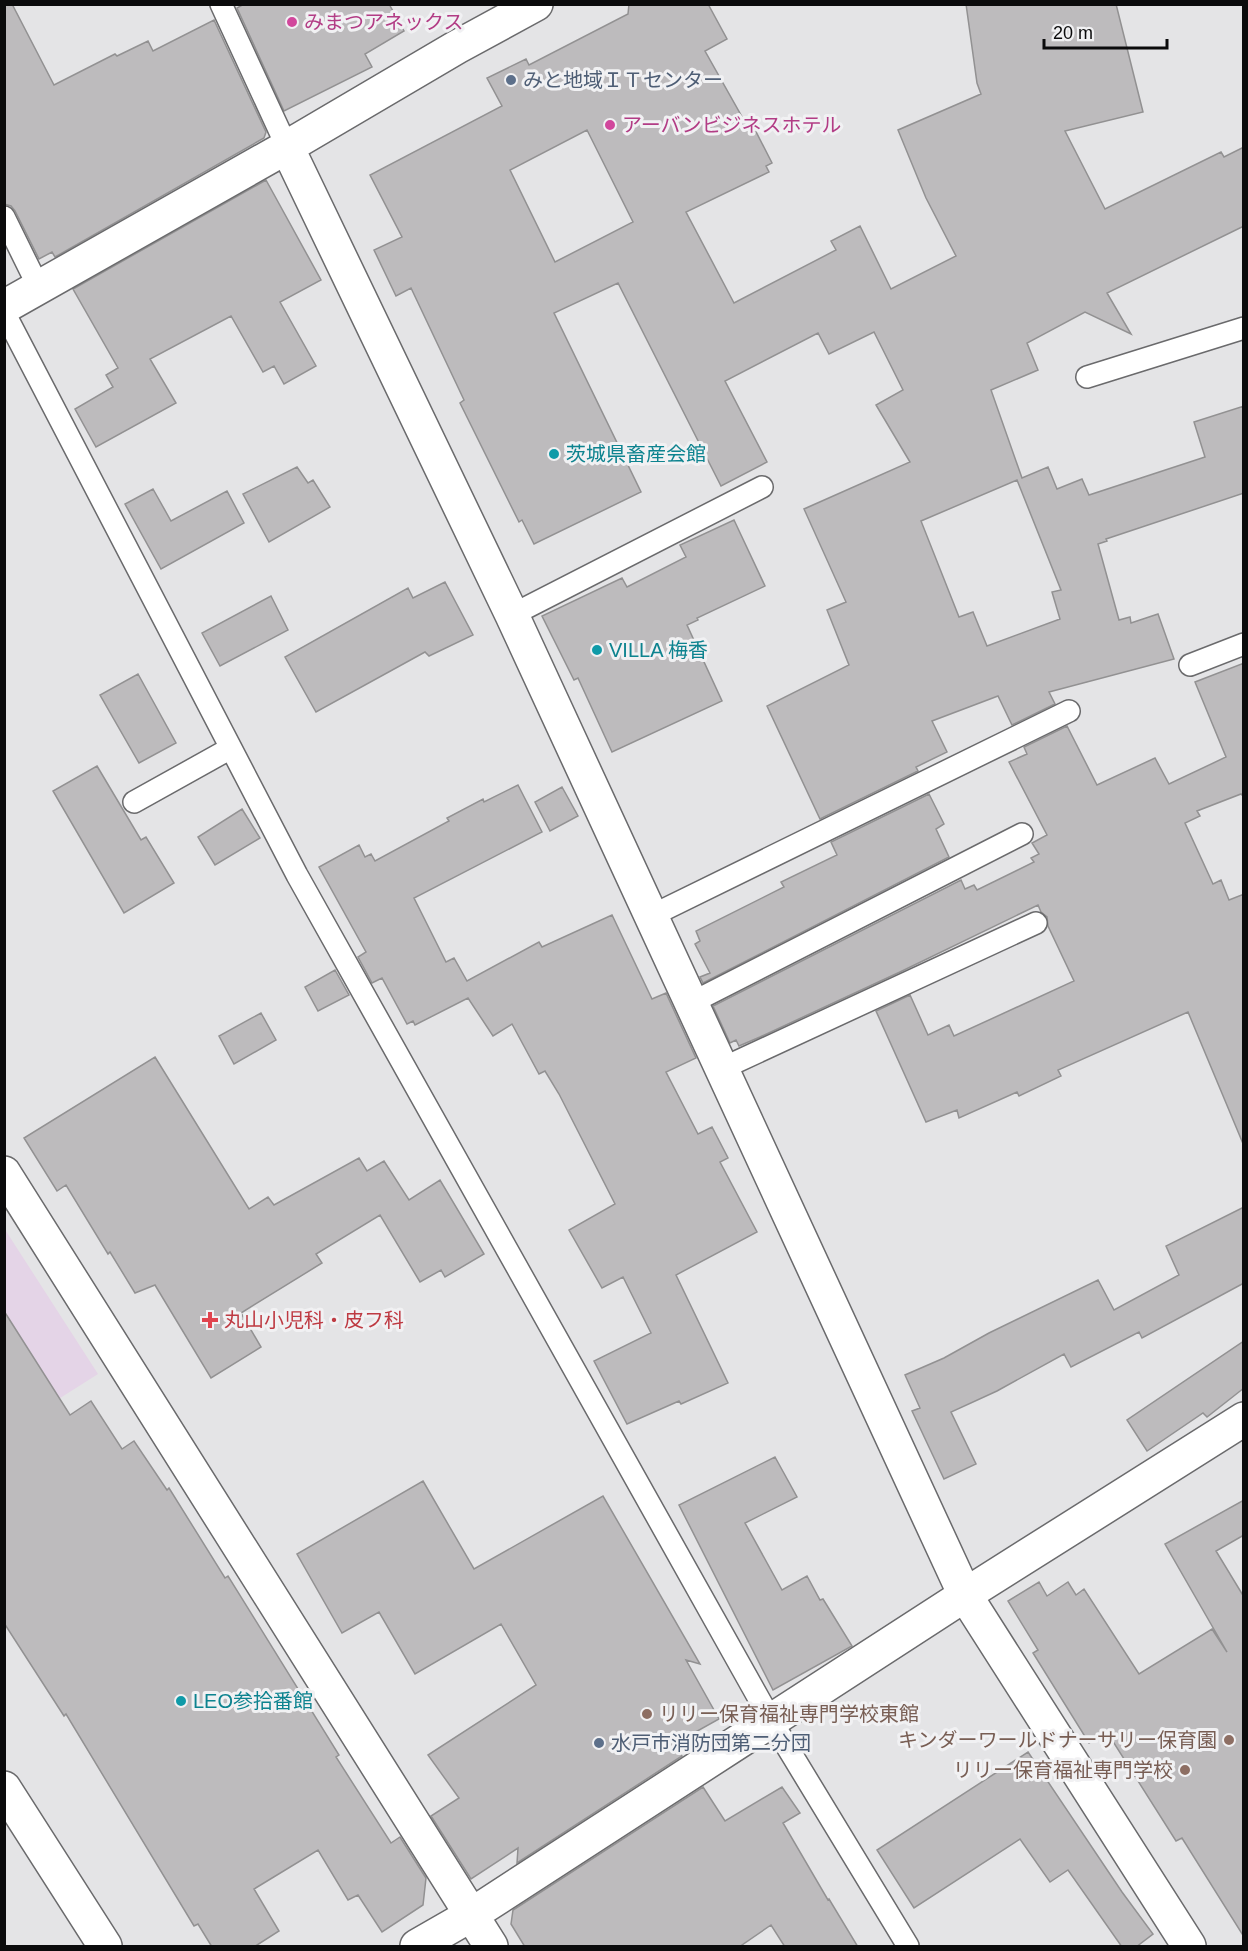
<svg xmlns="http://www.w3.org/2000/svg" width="1248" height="1951" font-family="Arial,'Noto Sans JP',sans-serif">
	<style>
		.commercial { fill: #e4d4e7 }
		.building { fill: #bdbbbd; stroke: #929192; stroke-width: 1.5; fill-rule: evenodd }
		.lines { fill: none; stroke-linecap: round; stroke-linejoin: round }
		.service-casing { stroke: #6a6a6c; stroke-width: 24 }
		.minor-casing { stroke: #6a6a6c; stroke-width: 36 }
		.tertiary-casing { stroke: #6a6a6c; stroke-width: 36 }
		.trunk-casing { stroke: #6a6a6c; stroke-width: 36 }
		.service { stroke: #fff; stroke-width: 21 }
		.minor { stroke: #fff; stroke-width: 33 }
		.tertiary { stroke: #fff; stroke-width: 33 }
		.trunk { stroke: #fff; stroke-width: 33 }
		.hotel-dot { fill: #d1479c; stroke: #f1f1f3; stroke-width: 2 }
		.service-dot { fill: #5c6f8a; stroke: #f1f1f3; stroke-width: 2 }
		.culture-dot { fill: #0f9aa8; stroke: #f1f1f3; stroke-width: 2 }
		.health-dot { fill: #e0444e; stroke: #f1f1f3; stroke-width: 2 }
		.education-dot { fill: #8d6e63; stroke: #f1f1f3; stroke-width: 2 }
		.labels { text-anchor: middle; stroke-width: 6; stroke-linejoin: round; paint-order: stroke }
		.hotel-label { font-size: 20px; fill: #b23c85; stroke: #f1f1f3; text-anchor: start }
		.service-label { font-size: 20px; fill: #4e5e75; stroke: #f1f1f3; text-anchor: start }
		.culture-label { font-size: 20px; fill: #0d838f; stroke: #f1f1f3; text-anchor: start }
		.health-label { font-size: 20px; fill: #be3a42; stroke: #f1f1f3; text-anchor: start }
		.education-label { font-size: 20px; fill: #785e54; stroke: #f1f1f3; text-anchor: end }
	</style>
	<rect width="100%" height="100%" fill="#e4e4e6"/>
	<!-- commercial -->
	<path class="commercial" d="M 4,1228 L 98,1374 L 5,1433 L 4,1433 Z"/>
	<!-- building -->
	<path class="building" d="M 4,4 L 12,4 L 54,85 L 115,54 L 117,56 L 148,41 L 153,51 L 214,20 L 266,132 L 264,138 L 55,257 L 52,252 L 39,259 L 15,211 L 11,206 L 4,204 Z
		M 244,4 L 389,4 L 404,31 L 365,54 L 372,67 L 284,111 L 237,8 Z
		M 629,4 L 708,4 L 727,39 L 705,51 L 745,122 L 750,120 L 772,163 L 766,166 L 769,172 L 686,212 L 734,303 L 836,250 L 831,241 L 860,226 L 891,289 L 956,256 L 926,198 L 898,130 L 981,94 L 977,83 L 966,4 L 1116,4 L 1143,112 L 1065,131 L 1105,209 L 1221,152 L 1224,157 L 1244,147 L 1244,226 L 1107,293 L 1131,334 L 1085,312 L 1027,343 L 1038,370 L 991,390 L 1022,478 L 1048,467 L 1057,489 L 1082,479 L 1089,495 L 1205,457 L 1194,422 L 1244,406 L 1244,493 L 1106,539 L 1107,541 L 1098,544 L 1119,620 L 1130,617 L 1131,623 L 1158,614 L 1174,659 L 1049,692 L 1055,704 L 1012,725 L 998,696 L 932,721 L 947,752 L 916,767 L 918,771 L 820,819 L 767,706 L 849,665 L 827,610 L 846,602 L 804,509 L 910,462 L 876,405 L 903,390 L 874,332 L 829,354 L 818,333 L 725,381 L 767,462 L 721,486 L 618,283 L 554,313 L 641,492 L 534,544 L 522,520 L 519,522 L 460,403 L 464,400 L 411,288 L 396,296 L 374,250 L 402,237 L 370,175 L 502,106 L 487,78 L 526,59 L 529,65 L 628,14 ZM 587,130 L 633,222 L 555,262 L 510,170 ZM 1017,480 L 1061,590 L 1052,592 L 1060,619 L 987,646 L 973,612 L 959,617 L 921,521 Z
		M 266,180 L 321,280 L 280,302 L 316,366 L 284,384 L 274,366 L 263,372 L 231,316 L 150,359 L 176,403 L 96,447 L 75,409 L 113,387 L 106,375 L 118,368 L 73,289 Z
		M 297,467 L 308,483 L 313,480 L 330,507 L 269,542 L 243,494 Z
		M 153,489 L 171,521 L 227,491 L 244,523 L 161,569 L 125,504 Z
		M 734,520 L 765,586 L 697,618 L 698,620 L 687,625 L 722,701 L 612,752 L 578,678 L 574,680 L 542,616 L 622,578 L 627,587 L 686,557 L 680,545 Z
		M 445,582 L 473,635 L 429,656 L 425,652 L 316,712 L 285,657 L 408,588 L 413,598 Z
		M 271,596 L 288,630 L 220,666 L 202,633 Z
		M 1244,663 L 1244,797 L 1241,794 L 1197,811 L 1200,816 L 1185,823 L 1213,884 L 1221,880 L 1229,900 L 1244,894 L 1244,1146 L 1188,1012 L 1058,1070 L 1061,1076 L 1019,1096 L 1017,1092 L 959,1118 L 957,1110 L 926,1122 L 876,1011 L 910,995 L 928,1035 L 949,1025 L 954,1036 L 1074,981 L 1048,926 L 1047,917 L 1041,912 L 1038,905 L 900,972 L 760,1037 L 739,1046 L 736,1040 L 730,1043 L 713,1006 L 961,880 L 965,889 L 974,885 L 977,890 L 1034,862 L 1031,858 L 1039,854 L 1032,843 L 1047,835 L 1009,762 L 1027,754 L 1024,747 L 1067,726 L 1097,785 L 1155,758 L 1169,784 L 1226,757 L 1195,682 Z
		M 138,674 L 176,743 L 139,763 L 100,695 Z
		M 97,766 L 141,840 L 146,837 L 174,883 L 124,913 L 53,791 Z
		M 518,785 L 542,832 L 414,898 L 446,962 L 454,958 L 467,981 L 539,942 L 542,947 L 612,915 L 652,999 L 666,993 L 696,1058 L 666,1072 L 698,1134 L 712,1127 L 728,1158 L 720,1162 L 757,1232 L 676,1275 L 728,1383 L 681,1404 L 679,1401 L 627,1424 L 594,1361 L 651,1333 L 623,1277 L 602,1288 L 569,1230 L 615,1204 L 559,1094 L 545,1071 L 539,1074 L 512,1024 L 493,1036 L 468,998 L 415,1025 L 413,1021 L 407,1024 L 382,978 L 372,983 L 358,957 L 366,952 L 319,867 L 359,845 L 365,857 L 371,854 L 375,861 L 449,821 L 447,818 L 483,799 L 484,802 Z
		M 562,787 L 578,816 L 550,831 L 535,802 Z
		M 929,794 L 944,824 L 936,829 L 949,857 L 703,983 L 700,977 L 710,973 L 695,944 L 700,941 L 696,931 L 784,887 L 781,882 L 837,855 L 831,842 Z
		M 242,809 L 260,838 L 215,865 L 198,837 Z
		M 335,970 L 349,995 L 318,1011 L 305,987 Z
		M 261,1013 L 276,1040 L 234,1064 L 219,1036 Z
		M 155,1057 L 249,1209 L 268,1197 L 274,1205 L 359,1158 L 367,1171 L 384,1161 L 409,1200 L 440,1180 L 484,1254 L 445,1277 L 441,1270 L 420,1282 L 380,1215 L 316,1254 L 322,1263 L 241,1313 L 261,1347 L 211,1378 L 155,1285 L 135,1293 L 110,1252 L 108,1254 L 66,1185 L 57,1191 L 24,1138 Z
		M 1244,1207 L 1244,1283 L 1142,1338 L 1139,1332 L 1071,1367 L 1064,1354 L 997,1391 L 951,1412 L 976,1464 L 944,1479 L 912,1411 L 920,1408 L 905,1375 L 944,1358 L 989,1333 L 1098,1280 L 1114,1310 L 1179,1275 L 1166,1246 Z
		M 4,1311 L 70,1415 L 91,1401 L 122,1449 L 134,1441 L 167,1490 L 169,1488 L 225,1578 L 228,1576 L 339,1755 L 336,1757 L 391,1843 L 400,1837 L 426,1878 L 423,1905 L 382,1932 L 358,1895 L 348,1900 L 318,1850 L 254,1889 L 279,1931 L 254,1947 L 212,1947 L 198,1924 L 194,1926 L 66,1714 L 64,1716 L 4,1623 Z
		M 1244,1341 L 1244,1388 L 1207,1417 L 1203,1413 L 1147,1451 L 1127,1420 Z
		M 775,1457 L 797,1497 L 745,1523 L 782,1590 L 807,1576 L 820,1600 L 823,1599 L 852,1646 L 773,1690 L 679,1505 Z
		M 423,1481 L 474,1569 L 603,1496 L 700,1664 L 686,1660 L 719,1719 L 674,1744 L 682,1756 L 517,1863 L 518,1848 L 471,1879 L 431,1816 L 459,1798 L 428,1755 L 536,1685 L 501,1624 L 415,1674 L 379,1612 L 342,1633 L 297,1554 Z
		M 1244,1500 L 1244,1535 L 1216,1551 L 1244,1597 L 1244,1937 L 1182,1838 L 1176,1841 L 1107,1732 L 1089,1743 L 1033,1653 L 1038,1650 L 1008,1601 L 1039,1582 L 1047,1596 L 1068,1582 L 1076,1595 L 1084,1589 L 1139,1674 L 1212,1629 L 1227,1652 L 1165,1544 Z
		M 1028,1752 L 1122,1892 L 1153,1934 L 1136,1947 L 1122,1947 L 1068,1870 L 1050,1882 L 1020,1839 L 914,1908 L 877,1850 Z
		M 703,1787 L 725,1821 L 782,1787 L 800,1813 L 783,1823 L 828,1900 L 829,1899 L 858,1947 L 785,1947 L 771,1925 L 739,1947 L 525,1947 L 511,1924 L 513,1910 Z"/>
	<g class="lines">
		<!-- service casing -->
		<g class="service-casing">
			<path id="service" d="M 221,4 L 287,147
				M 4,217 L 39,288
				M 4,312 L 297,875 L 772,1722 L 908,1946
				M 1087,377 L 1244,328
				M 512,615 L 762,487
				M 1190,665 L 1244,644
				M 134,802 L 231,748
				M 651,916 L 1069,711
				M 691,1003 L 1022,834
				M 721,1069 L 1036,923"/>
		</g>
		<!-- minor casing -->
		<g class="minor-casing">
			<path id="minor" d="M 4,307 L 287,147
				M 4,1173 L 491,1946
				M 417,1946 L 471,1915 L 965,1595 L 1244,1419"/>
		</g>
		<!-- tertiary casing -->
		<g class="tertiary-casing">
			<path id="tertiary" d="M 536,4 L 457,47 L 287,147 L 512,615 L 965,1595 L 1189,1946"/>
		</g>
		<!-- trunk casing -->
		<g class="trunk-casing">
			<path id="trunk" d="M 4,1788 L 105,1946"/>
		</g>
		<!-- service -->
		<use href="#service" class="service"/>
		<!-- minor -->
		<use href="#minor" class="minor"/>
		<!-- tertiary -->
		<use href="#tertiary" class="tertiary"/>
		<!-- trunk -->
		<use href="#trunk" class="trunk"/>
	</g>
	<!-- markers -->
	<g class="hotel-dot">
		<circle cx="292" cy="22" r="6"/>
		<circle cx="610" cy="125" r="6"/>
	</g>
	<g class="service-dot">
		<circle cx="511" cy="80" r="6"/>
		<circle cx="599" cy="1743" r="6"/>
	</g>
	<g class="culture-dot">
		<circle cx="554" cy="454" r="6"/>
		<circle cx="597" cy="650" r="6"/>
		<circle cx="181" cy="1701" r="6"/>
	</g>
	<path class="health-dot" d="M207 1311h6v6h6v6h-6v6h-6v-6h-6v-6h6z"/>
	<g class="education-dot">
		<circle cx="647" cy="1714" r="6"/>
		<circle cx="1229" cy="1740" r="6"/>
		<circle cx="1185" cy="1770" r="6"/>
	</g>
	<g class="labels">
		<!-- hotel labels -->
		<g class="hotel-label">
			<text x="304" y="29">みまつアネックス</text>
			<text x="622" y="132">アーバンビジネスホテル</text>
		</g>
		<!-- service labels -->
		<g class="service-label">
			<text x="523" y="87">みと地域ＩＴセンター</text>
			<text x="611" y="1750">水戸市消防団第二分団</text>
		</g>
		<!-- culture labels -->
		<g class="culture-label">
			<text x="566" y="461">茨城県畜産会館</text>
			<text x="609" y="657">VILLA 梅香</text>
			<text x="193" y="1708">LEO参拾番館</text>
		</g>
		<!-- health labels -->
		<g class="health-label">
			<text x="224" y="1327">丸山小児科・皮フ科</text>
		</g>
		<!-- education labels -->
		<g class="education-label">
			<text x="659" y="1721" text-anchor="start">リリー保育福祉専門学校東館</text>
			<text x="1217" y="1747">キンダーワールドナーサリー保育園</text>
			<text x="1173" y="1777">リリー保育福祉専門学校</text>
		</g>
	</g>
	<!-- border -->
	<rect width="1248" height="1951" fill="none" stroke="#0b0b0c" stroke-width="12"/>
	<!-- scale -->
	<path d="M1044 39v9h123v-9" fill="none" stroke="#0b0b0c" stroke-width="3"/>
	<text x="1053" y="39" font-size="18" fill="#0b0b0c" stroke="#f1f1f3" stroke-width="4.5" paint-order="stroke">20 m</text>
</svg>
